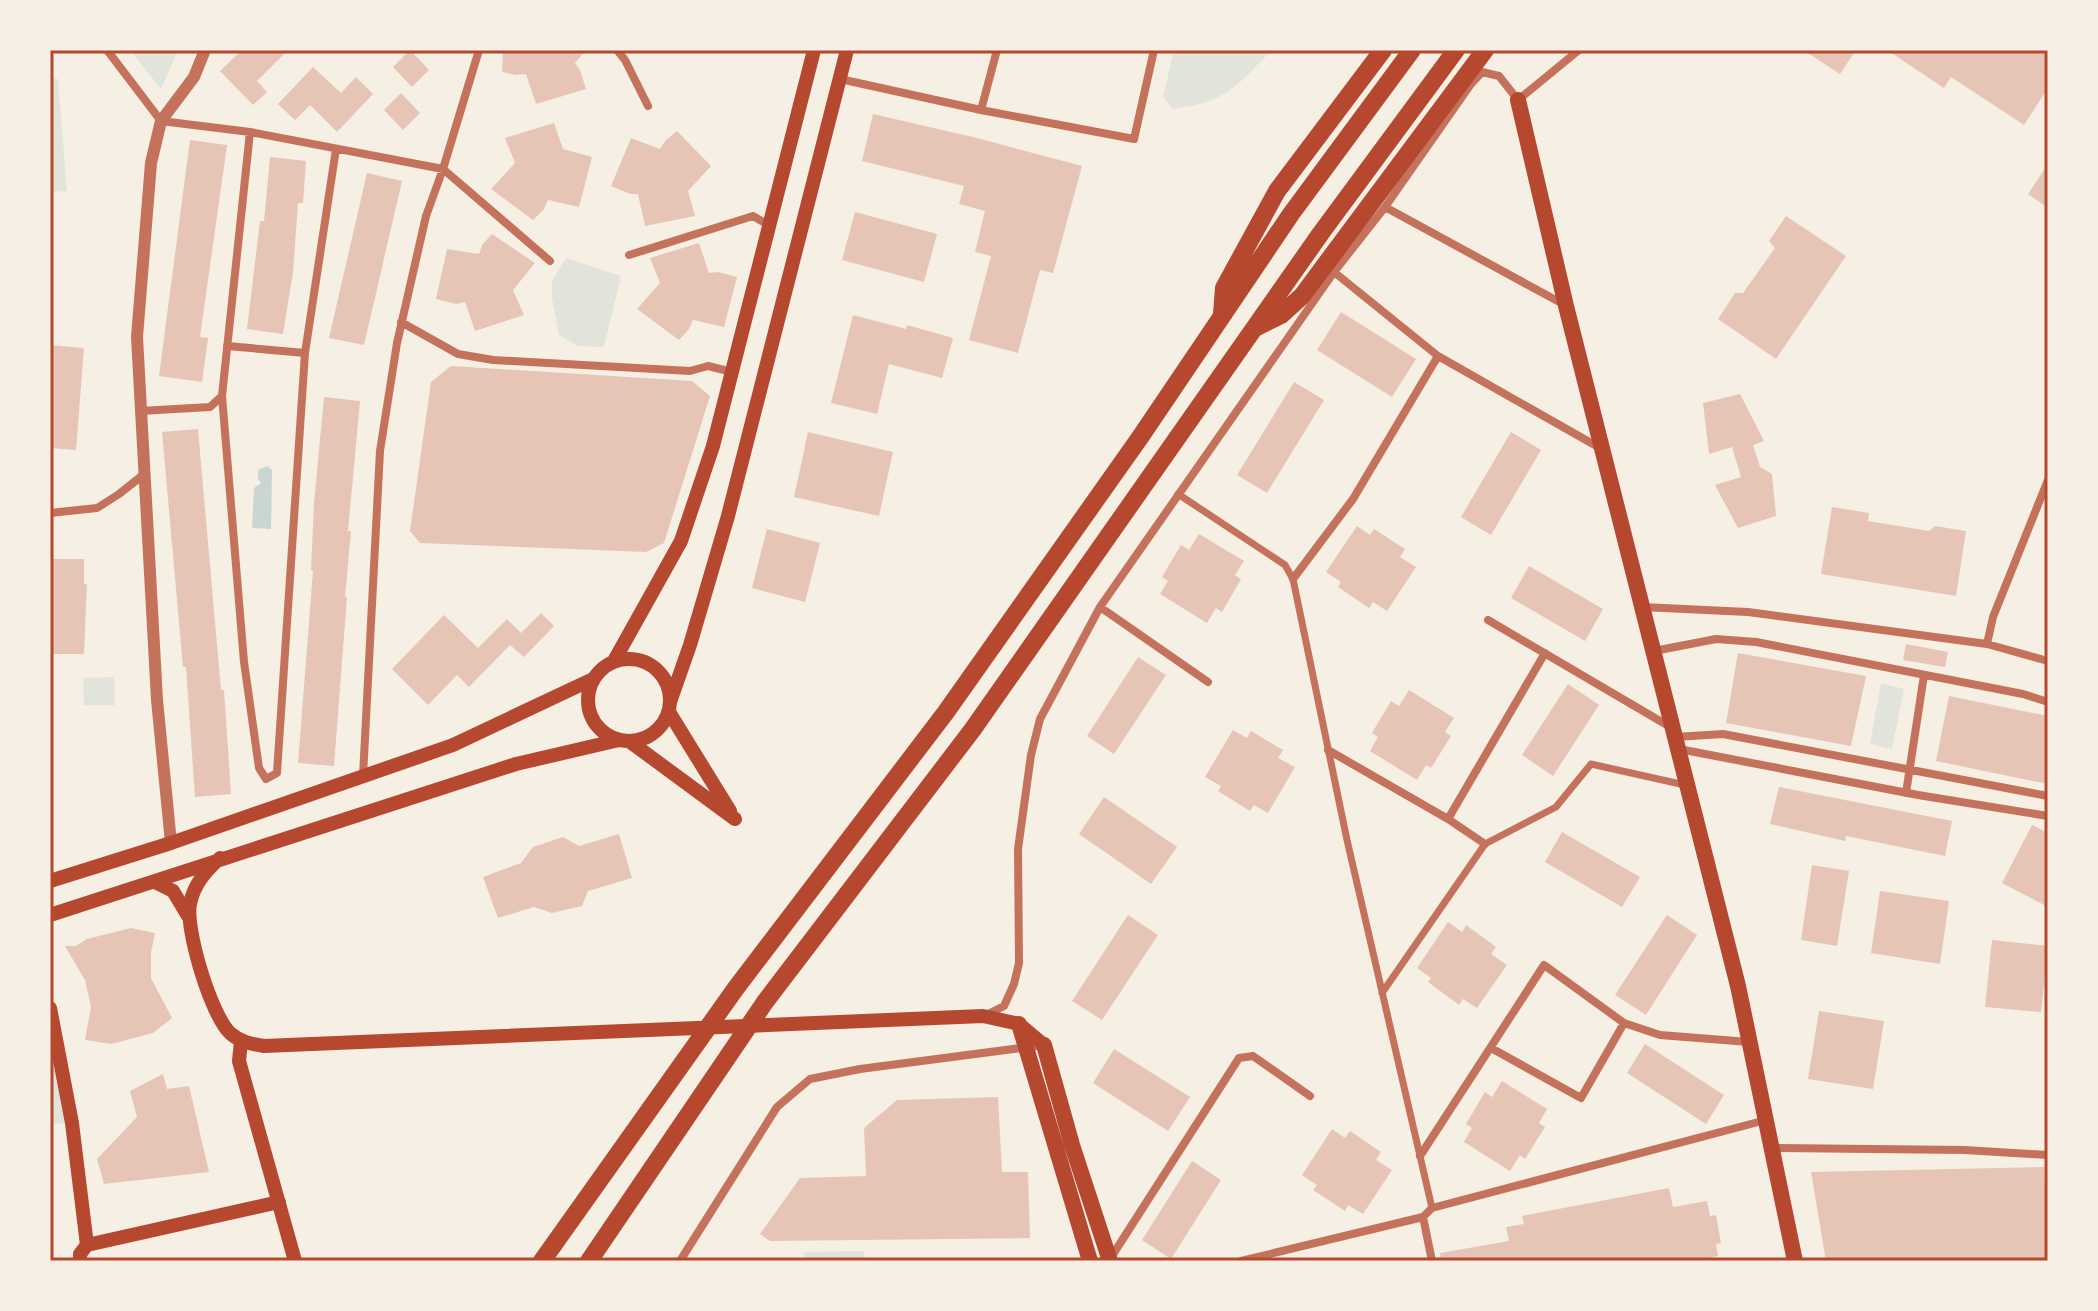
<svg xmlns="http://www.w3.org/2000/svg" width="2098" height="1311" font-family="'Exo 2',sans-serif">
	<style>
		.green { fill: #e2e4dc }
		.water { fill: #c9d6d2 }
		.building { fill: #e6c5b7 }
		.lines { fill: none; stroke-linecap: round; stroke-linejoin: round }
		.pedestrian { stroke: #c5725c; stroke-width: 7 }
		.minor { stroke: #c5725c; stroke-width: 8 }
		.tertiary { stroke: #c5725c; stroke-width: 12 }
		.secondary { stroke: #b5482f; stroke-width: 14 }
		.primary { stroke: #b5482f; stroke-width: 16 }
		.trunk { stroke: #b5482f; stroke-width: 18 }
		.neatline { fill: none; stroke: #b5482f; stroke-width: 3 }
	</style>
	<rect width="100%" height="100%" fill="#f6efe4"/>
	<!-- green -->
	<path class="green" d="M 130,50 L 178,50 L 161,89 Z
		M 1174,50 L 1272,50 C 1236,86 1227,102 1173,109 L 1163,97 Z
		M 50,79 L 58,79 L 67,191 L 50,192 Z
		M 566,258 L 621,276 L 604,347 L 578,346 L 559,335 L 552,299 L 552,281 Z
		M 114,677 L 115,705 L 84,705 L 83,678 Z
		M 1881,683 L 1904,689 L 1892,749 L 1870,744 Z
		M 50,1008 L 72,1123 L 50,1124 Z
		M 863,1251 L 866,1261 L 806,1261 L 803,1252 Z"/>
	<!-- water -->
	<path class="water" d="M 268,466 L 272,470 L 271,529 L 252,528 L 254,488 L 261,483 L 258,479 L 258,470 Z"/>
	<!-- building -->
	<path class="building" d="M 242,50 L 288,50 L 257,81 L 267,92 L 253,105 L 220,71 Z
		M 410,50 L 429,70 L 412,87 L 393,67 Z
		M 503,50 L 586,50 L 575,63 L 580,70 L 586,89 L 536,104 L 526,74 L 516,75 L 502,72 Z
		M 1803,50 L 1856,50 L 1840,74 Z
		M 1887,50 L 2048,50 L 2048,88 L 2024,125 L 1951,77 L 1944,88 Z
		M 313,67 L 341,93 L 356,77 L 373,94 L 337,132 L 310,105 L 295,120 L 278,104 Z
		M 401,93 L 420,113 L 403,130 L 384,110 Z
		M 873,114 L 977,138 L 1082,166 L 1053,273 L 1040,270 L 1018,353 L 969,340 L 991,256 L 975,252 L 985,211 L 959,204 L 964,186 L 862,161 Z
		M 554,123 L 563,149 L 592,157 L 579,207 L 548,200 L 544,209 L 533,220 L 491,189 L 515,163 L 505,138 Z
		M 677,131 L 711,166 L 688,191 L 695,216 L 645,226 L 638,194 L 630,194 L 611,186 L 631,138 L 660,149 L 666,140 Z
		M 190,140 L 227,145 L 200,337 L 208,338 L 202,382 L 159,376 Z
		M 270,157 L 306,161 L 303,203 L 298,203 L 293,272 L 283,334 L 247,329 L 260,221 L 264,221 Z
		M 2048,164 L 2048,208 L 2028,194 Z
		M 367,173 L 402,181 L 364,345 L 329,338 Z
		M 855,212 L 937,234 L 924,282 L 842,260 Z
		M 1786,216 L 1846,256 L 1776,359 L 1718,319 L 1735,293 L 1743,293 L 1775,248 L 1769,241 Z
		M 492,234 L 535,263 L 513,290 L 524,315 L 475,331 L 465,302 L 456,304 L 436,299 L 447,249 L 479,254 L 482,245 Z
		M 699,243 L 709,273 L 718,272 L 737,277 L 724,327 L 693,320 L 689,329 L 679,340 L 637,309 L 660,283 L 650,258 Z
		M 1341,312 L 1416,359 L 1392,397 L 1317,350 Z
		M 853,315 L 906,329 L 907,325 L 953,338 L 942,378 L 889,364 L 877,414 L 831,403 Z
		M 50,345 L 84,348 L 76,450 L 50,448 Z
		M 451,366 L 692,381 L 710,396 L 664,543 L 646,552 L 420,543 L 410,531 L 431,382 Z
		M 1294,382 L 1324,400 L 1267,493 L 1237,475 Z
		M 1740,394 L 1764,441 L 1753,445 L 1760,467 L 1772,474 L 1776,516 L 1738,528 L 1715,485 L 1741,477 L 1732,447 L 1709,454 L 1703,403 Z
		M 324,397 L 360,401 L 348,531 L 351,531 L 345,597 L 347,597 L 334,766 L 298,763 L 313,571 L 311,570 L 314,503 Z
		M 198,429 L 221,690 L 224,690 L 231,794 L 195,797 L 186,667 L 183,667 L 162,432 Z
		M 808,432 L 893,452 L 879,516 L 794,497 Z
		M 1511,432 L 1541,450 L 1491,535 L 1461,517 Z
		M 1832,507 L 1869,513 L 1868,521 L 1929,531 L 1935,526 L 1966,531 L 1956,596 L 1821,574 Z
		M 1357,526 L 1370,535 L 1374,529 L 1405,549 L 1400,557 L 1416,567 L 1387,611 L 1373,602 L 1369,608 L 1338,587 L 1341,582 L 1326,572 Z
		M 767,529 L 820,543 L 805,602 L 752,588 Z
		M 1199,534 L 1244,561 L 1235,575 L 1241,579 L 1222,612 L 1216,608 L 1207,623 L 1160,594 L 1168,581 L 1162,577 L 1181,545 L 1189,550 Z
		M 50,559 L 84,559 L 84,584 L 87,584 L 84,654 L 50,654 Z
		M 1529,566 L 1603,609 L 1585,641 L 1511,598 Z
		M 541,613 L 554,626 L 524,657 L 510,645 L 469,687 L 457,675 L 428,705 L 392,669 L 444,615 L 478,648 L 507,619 L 521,633 Z
		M 1906,644 L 1948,652 L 1945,667 L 1903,660 Z
		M 1738,653 L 1866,676 L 1851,746 L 1726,723 Z
		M 1138,657 L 1166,675 L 1114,754 L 1087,736 Z
		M 1568,684 L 1599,705 L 1553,776 L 1522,755 Z
		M 1409,690 L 1454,718 L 1445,732 L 1451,736 L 1431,768 L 1426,765 L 1417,780 L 1370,751 L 1378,737 L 1372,733 L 1391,701 L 1399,706 Z
		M 1949,696 L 2048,716 L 2048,784 L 1936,761 Z
		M 1233,730 L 1247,738 L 1251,731 L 1283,750 L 1278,758 L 1295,767 L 1268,813 L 1254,805 L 1250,811 L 1218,791 L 1221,786 L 1205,777 Z
		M 1779,787 L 1952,821 L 1945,856 L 1846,836 L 1845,841 L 1770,824 Z
		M 1104,797 L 1177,847 L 1151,884 L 1079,834 Z
		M 2032,825 L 2048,833 L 2048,907 L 2002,883 Z
		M 1562,832 L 1640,877 L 1622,907 L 1545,862 Z
		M 619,834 L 632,878 L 588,891 L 582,906 L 552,913 L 534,907 L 498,918 L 483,877 L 521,863 L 533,847 L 563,837 L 579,846 Z
		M 1812,865 L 1849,871 L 1837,946 L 1801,940 Z
		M 1880,891 L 1949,901 L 1940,964 L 1871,953 Z
		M 1128,915 L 1158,935 L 1102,1020 L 1072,1001 Z
		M 1667,915 L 1697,935 L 1646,1015 L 1615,995 Z
		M 1448,922 L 1462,932 L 1466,925 L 1496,947 L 1491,954 L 1507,965 L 1477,1008 L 1463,999 L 1459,1005 L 1428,982 L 1431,978 L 1417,968 Z
		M 131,928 L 155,933 L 151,953 L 151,978 L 172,1018 L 153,1033 L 111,1044 L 85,1040 L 91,1007 L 85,980 L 65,946 L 76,946 L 87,939 Z
		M 1992,940 L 2048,946 L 2041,1012 L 1985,1007 Z
		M 1819,1011 L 1884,1021 L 1873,1089 L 1808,1079 Z
		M 1645,1044 L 1724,1095 L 1706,1124 L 1627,1073 Z
		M 1114,1049 L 1190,1097 L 1168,1131 L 1093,1083 Z
		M 163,1074 L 167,1089 L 189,1086 L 209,1172 L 104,1184 L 97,1159 L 137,1117 L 130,1091 Z
		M 1502,1081 L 1547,1109 L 1539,1123 L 1545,1127 L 1525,1159 L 1520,1155 L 1510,1171 L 1464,1142 L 1472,1128 L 1466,1124 L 1485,1092 L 1492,1097 Z
		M 998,1097 L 1002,1172 L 1028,1172 L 1030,1238 L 770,1241 L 760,1234 L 800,1178 L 866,1176 L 864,1128 L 897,1100 Z
		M 1332,1129 L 1345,1138 L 1350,1131 L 1381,1152 L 1376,1160 L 1392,1170 L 1363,1214 L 1348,1205 L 1345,1211 L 1313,1190 L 1317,1185 L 1302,1175 Z
		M 1192,1161 L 1221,1180 L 1171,1259 L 1142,1240 Z
		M 2044,1167 L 2048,1261 L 1826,1261 L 1811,1172 Z
		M 1669,1188 L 1673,1207 L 1707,1201 L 1710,1216 L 1716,1215 L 1721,1243 L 1716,1244 L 1718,1256 L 1693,1261 L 1441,1261 L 1440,1253 L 1509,1241 L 1506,1227 L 1524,1224 L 1522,1216 Z"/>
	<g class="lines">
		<!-- pedestrian -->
		<path class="pedestrian" d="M 1178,494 L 1285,565 L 1293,579 L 1347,840 L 1432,1208
			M 1382,993 L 1485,844 L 1556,807 L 1591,764 L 1685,785"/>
		<!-- minor -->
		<path class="minor" d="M 107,50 L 161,121 L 250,132 L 443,169 L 550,261
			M 617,50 L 625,60 L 648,106
			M 840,79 L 981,110 L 1134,139 L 1154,50
			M 981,110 L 997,50
			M 1385,207 L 1563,304
			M 629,255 L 753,216 L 770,226
			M 1334,272 L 1438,356 L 1600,448
			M 401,322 L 458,354 L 493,360 L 690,371 L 708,366 L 732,372
			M 227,346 L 305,353
			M 222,396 L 244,662 L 259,768 L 266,779 L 277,773 L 305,353 L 336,149
			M 140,411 L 210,407 L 222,396 L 250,132
			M 50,513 L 97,508 L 119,494 L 143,475
			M 1293,579 L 1353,499 L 1438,356
			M 1100,607 L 1208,682
			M 1642,607 L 1748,612 L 1987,644 L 2048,661
			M 1488,620 L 1672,728
			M 1987,644 L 1993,617 L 2048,480
			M 1654,651 L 1716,639 L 1756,642 L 2023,694 L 2048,702
			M 1675,737 L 1723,734 L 2048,796
			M 1679,749 L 1918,795 L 2048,816
			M 1328,750 L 1448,819 L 1485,844
			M 363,776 L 380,451 L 397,343 L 426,216 L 443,169 L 479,50
			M 1906,793 L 1924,675
			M 1448,819 L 1545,653
			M 984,1016 L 1004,1006 L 1014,984 L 1019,963 L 1018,849 L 1031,755 L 1040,719 L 1100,607 L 1334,272 L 1385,207 L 1471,84 L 1482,72 L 1499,76 L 1518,100 L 1579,50
			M 1491,1048 L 1581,1098 L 1624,1023
			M 1772,1148 L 1965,1150 L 2048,1155
			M 1420,1156 L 1544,965 L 1624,1023 L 1660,1035 L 1749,1042
			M 1423,1217 L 1432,1261
			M 1110,1259 L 1239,1058 L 1253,1056 L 1310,1096
			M 680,1261 L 777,1107 L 810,1079 L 860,1069 L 1044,1045
			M 1241,1261 L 1423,1217 L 1432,1208 L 1766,1120"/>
		<!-- tertiary -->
		<path class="tertiary" d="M 171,843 L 157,700 L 137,337 L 151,163 L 161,121 L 194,77 L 205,50"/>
		<!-- secondary -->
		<path class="secondary" d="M588 700a41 41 0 1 1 82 0a41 41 0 1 1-82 0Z
			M 614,661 L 681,541 L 713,446 L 814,50
			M 670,702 L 690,645 L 728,516 L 847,50
			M 669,712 L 730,811
			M 629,741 L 735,819
			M 220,858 C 205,872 194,884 190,904 C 185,929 211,1015 230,1033 C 240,1042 251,1044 264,1046 L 983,1016 L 1019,1024 L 1044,1045
			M 50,881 L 171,843 L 453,745 L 593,679
			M 155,882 L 173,891 L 188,916
			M 50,915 L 516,764 L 619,740
			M 50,1008 L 72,1123 L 87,1245 L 80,1254 L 80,1261
			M 241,1041 L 239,1061 L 295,1261
			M 87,1245 L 279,1202"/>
		<!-- primary -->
		<path class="primary" d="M 1518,100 L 1566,306 L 1738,986 L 1795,1261
			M 1019,1024 L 1090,1261
			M 1044,1045 L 1072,1145 L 1110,1261"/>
		<!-- trunk -->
		<path class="trunk" d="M 1222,314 L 1224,288 L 1277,191 L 1383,50
			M 1257,327 L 1281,315 L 1302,296 L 1485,50
			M 542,1261 L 736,988 L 946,712 L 1141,436 L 1291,214 L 1412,50
			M 589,1261 L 765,1002 L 973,729 L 1321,233 L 1456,50"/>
	</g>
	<!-- border -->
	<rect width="2098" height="1311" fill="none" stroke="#f6efe4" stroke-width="104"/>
	<rect x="52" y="52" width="1994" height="1207" class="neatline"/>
</svg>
